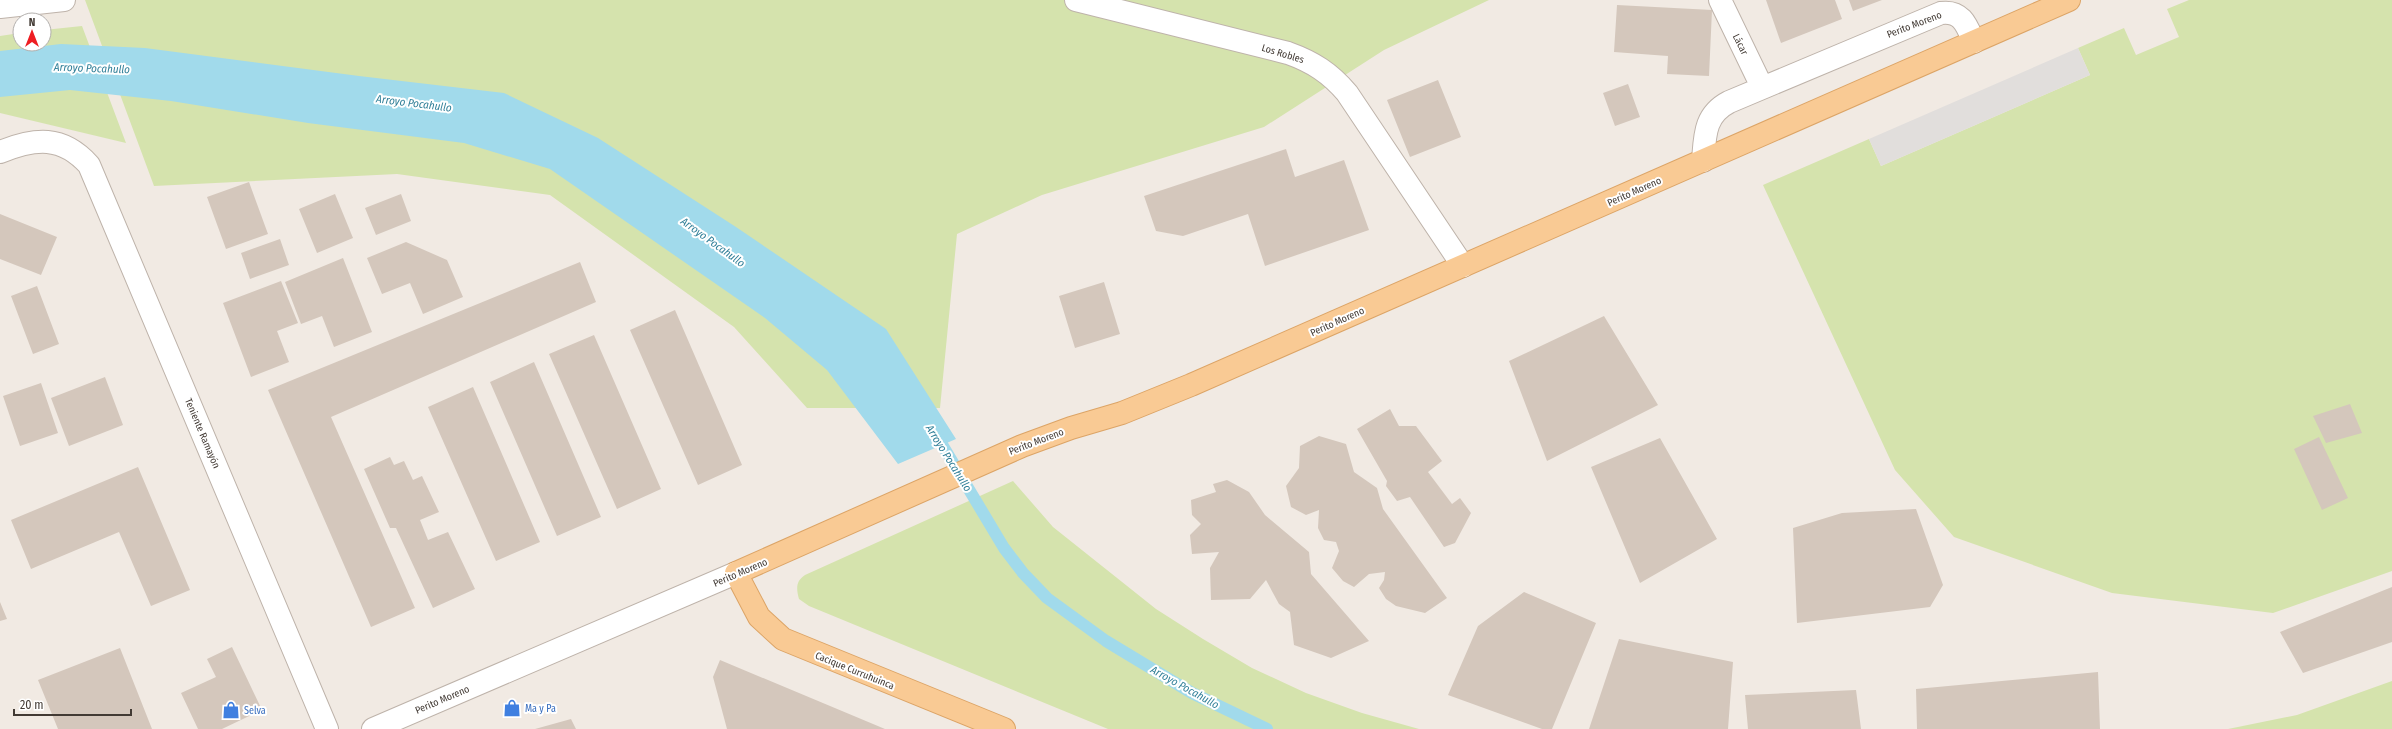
<svg xmlns="http://www.w3.org/2000/svg" width="2392" height="729" font-family="'Fira Sans Condensed',sans-serif">
	<style>
		.green { fill: #d5e3ad }
		.parking { fill: #e1dedc }
		.water { fill: #a1daeb }
		.lines { fill: none; stroke-linecap: round; stroke-linejoin: round }
		.stream { stroke: #a1daeb; stroke-width: 12 }
		.building { fill: #d4c7bc }
		.minor-casing { stroke: #beb3aa; stroke-width: 24 }
		.major-casing { stroke: #dca466; stroke-width: 24 }
		.minor { stroke: #fff; stroke-width: 22 }
		.major { stroke: #f9ca94; stroke-width: 22 }
		.labels { text-anchor: middle; stroke-width: 4; stroke-linejoin: round; paint-order: stroke }
		.street-label { font-size: 10px; fill: #423a34; stroke: #fff }
		.shop-label { font-size: 10px; fill: #366cbe; stroke: #fff; text-anchor: start }
		.water-label { font-size: 11px; font-style: italic; fill: #307f98; stroke: #fff }
	</style>
	<rect width="100%" height="100%" fill="#f1eae3"/>
	<!-- green -->
	<path class="green" d="M 85,0 L 1489,0 L 1384,50 L 1264,127 L 1042,195 L 957,234 L 940,408 L 807,408 L 734,327 L 550,195 L 397,174 L 154,186 Z
		M 2189,0 L 2392,0 L 2392,571 L 2273,613 L 2112,593 L 1954,537 L 1895,470 L 1763,185 L 1869,139 L 1881,166 L 2090,75 L 2078,48 L 2124,28 L 2136,55 L 2179,37 L 2167,9 Z
		M 82,26 L 126,143 L 0,113 L 0,36 L 20,33 L 20,44 L 44,44 L 44,30 Z
		M 1013,481 L 1053,527 L 1156,609 L 1203,639 L 1252,668 L 1306,693 L 1362,713 L 1419,729 L 1108,729 L 809,606 L 799,599 C 796,588 796,581 805,575 Z
		M 2392,681 L 2392,729 L 2228,729 L 2297,715 Z"/>
	<!-- parking -->
	<path class="parking" d="M 2078,48 L 2090,75 L 1881,166 L 1869,139 Z"/>
	<!-- water -->
	<path class="water" d="M 61,44 L 145,48 L 359,76 L 504,93 L 598,138 L 736,227 L 886,329 L 956,439 L 898,464 L 827,370 L 765,318 L 550,169 L 464,143 L 308,123 L 171,101 L 70,90 L 0,97 L 0,51 Z"/>
	<g class="lines">
		<!-- stream -->
		<path class="stream" d="M 934,431 L 1004,548 L 1023,573 L 1047,598 L 1106,641 L 1192,693 L 1267,729"/>
	</g>
	<!-- building -->
	<path class="building" d="M 1766,0 L 1835,0 L 1842,19 L 1781,43 Z
		M 1849,0 L 1882,0 L 1853,11 Z
		M 1617,5 L 1712,10 L 1709,76 L 1667,74 L 1668,56 L 1614,52 Z
		M 1438,80 L 1461,137 L 1410,157 L 1387,100 Z
		M 1628,84 L 1640,117 L 1615,126 L 1603,93 Z
		M 1286,149 L 1295,177 L 1344,160 L 1369,230 L 1265,266 L 1248,214 L 1183,236 L 1156,231 L 1144,196 Z
		M 249,182 L 268,234 L 226,249 L 207,197 Z
		M 335,194 L 353,238 L 317,253 L 299,209 Z
		M 401,194 L 411,221 L 376,235 L 365,208 Z
		M 0,214 L 57,237 L 41,275 L 0,259 Z
		M 280,239 L 289,265 L 250,279 L 241,253 Z
		M 406,242 L 447,260 L 463,297 L 423,314 L 410,283 L 382,294 L 367,258 Z
		M 343,258 L 372,332 L 334,347 L 322,316 L 301,324 L 285,282 Z
		M 580,262 L 596,302 L 331,417 L 415,608 L 371,627 L 268,390 Z
		M 281,281 L 298,323 L 277,331 L 289,362 L 251,377 L 223,303 Z
		M 1104,282 L 1120,334 L 1075,348 L 1059,296 Z
		M 37,286 L 59,344 L 33,354 L 11,296 Z
		M 675,310 L 742,465 L 698,485 L 630,330 Z
		M 1604,316 L 1658,405 L 1547,461 L 1509,361 Z
		M 594,335 L 661,489 L 617,509 L 549,354 Z
		M 534,362 L 601,517 L 557,536 L 490,382 Z
		M 105,377 L 123,425 L 69,446 L 51,398 Z
		M 41,383 L 58,433 L 20,446 L 3,396 Z
		M 473,387 L 540,542 L 496,561 L 428,407 Z
		M 2350,404 L 2362,433 L 2326,443 L 2313,416 Z
		M 1390,409 L 1399,426 L 1416,426 L 1442,461 L 1428,472 L 1452,504 L 1460,498 L 1471,513 L 1455,543 L 1444,547 L 1410,497 L 1397,501 L 1386,486 L 1387,481 L 1357,429 Z
		M 1319,436 L 1346,444 L 1354,472 L 1377,488 L 1383,509 L 1447,598 L 1425,613 L 1396,606 L 1386,599 L 1379,588 L 1384,580 L 1385,572 L 1369,574 L 1354,587 L 1343,581 L 1332,568 L 1339,551 L 1336,542 L 1324,540 L 1318,528 L 1319,510 L 1306,515 L 1291,507 L 1286,486 L 1299,468 L 1300,446 Z
		M 2319,437 L 2348,498 L 2322,510 L 2294,449 Z
		M 1660,438 L 1717,539 L 1640,583 L 1591,467 Z
		M 390,457 L 394,465 L 404,461 L 413,480 L 422,476 L 439,512 L 420,520 L 428,540 L 448,532 L 475,589 L 433,608 L 396,528 L 390,528 L 364,469 Z
		M 138,467 L 190,590 L 151,606 L 119,532 L 31,569 L 11,520 Z
		M 1227,480 L 1249,492 L 1265,515 L 1309,552 L 1311,574 L 1369,641 L 1331,658 L 1294,645 L 1290,612 L 1279,604 L 1266,580 L 1250,599 L 1211,600 L 1210,568 L 1219,552 L 1192,554 L 1190,535 L 1201,524 L 1192,515 L 1191,500 L 1216,492 L 1213,484 Z
		M 1916,509 L 1943,585 L 1930,607 L 1797,623 L 1793,528 L 1842,513 Z
		M 2392,587 L 2392,642 L 2303,673 L 2280,632 Z
		M 1524,592 L 1596,623 L 1552,729 L 1542,729 L 1448,695 L 1478,626 Z
		M 0,602 L 7,619 L 0,621 Z
		M 1619,639 L 1733,662 L 1728,729 L 1589,729 Z
		M 232,647 L 262,710 L 222,729 L 198,729 L 181,693 L 216,677 L 207,659 Z
		M 120,648 L 152,729 L 58,729 L 38,680 Z
		M 720,660 L 885,729 L 727,729 L 713,677 Z
		M 2098,672 L 2100,729 L 1917,729 L 1916,689 Z
		M 1856,690 L 1861,729 L 1748,729 L 1745,695 Z
		M 571,719 L 576,729 L 535,729 Z"/>
	<g class="lines">
		<!-- minor casing -->
		<g class="minor-casing">
			<path id="minor" d="M 1076,0 L 1288,53 C 1313,62 1330,73 1347,93 L 1463,266
				M 1720,0 L 1762,87
				M 0,7 L 64,0
				M 0,152 C 35,138 62,135 89,165 L 327,729
				M 1703,161 C 1705,136 1704,115 1729,102 L 1941,13 C 1962,10 1967,26 1974,42
				M 373,729 L 736,573"/>
		</g>
		<!-- major casing -->
		<g class="major-casing">
			<path id="major" d="M 1004,729 L 783,639 L 759,617 L 736,573 L 1022,446 L 1071,428 L 1122,413 L 1191,385 L 2069,0"/>
		</g>
		<!-- minor -->
		<use href="#minor" class="minor"/>
		<!-- major -->
		<use href="#major" class="major"/>
	</g>
	<!-- icons -->
	<defs>
		<g id="shop-bare" transform="scale(1.38)"><path d="M-5-2.5h2.3a2.7 3.5 0 0 1 5.4 0H5L5.5 6h-11ZM-1.5-2.5h3a1.5 2.3 0 0 0-3 0Z" fill="#3f7fe0" stroke="#fff" stroke-width="2.5" paint-order="stroke"/></g>
	</defs>
	<g fill-rule="evenodd">
		<use href="#shop-bare" x="512" y="708"/>
		<use href="#shop-bare" x="231" y="710"/>
	</g>
	<g class="labels">
		<!-- street labels -->
		<g class="street-label">
			<text transform="translate(1914 24) rotate(-21)" y="4">Perito Moreno</text>
			<text transform="translate(1741 44) rotate(64)" y="4">Lácar</text>
			<text transform="translate(1283 53) rotate(17)" y="4">Los Robles</text>
			<text transform="translate(1634 191) rotate(-24)" y="4">Perito Moreno</text>
			<text transform="translate(1337 321) rotate(-24)" y="4">Perito Moreno</text>
			<text transform="translate(203 433) rotate(67)" y="4">Teniente Ramayón</text>
			<text transform="translate(1036 441) rotate(-21)" y="4">Perito Moreno</text>
			<text transform="translate(740 572) rotate(-23)" y="4">Perito Moreno</text>
			<text transform="translate(855 670) rotate(22)" y="4">Cacique Curruhuinca</text>
			<text transform="translate(442 699) rotate(-23)" y="4">Perito Moreno</text>
		</g>
		<!-- shop labels -->
		<g class="shop-label">
			<text x="525" y="712">Ma y Pa</text>
			<text x="244" y="714">Selva</text>
		</g>
		<!-- water labels -->
		<g class="water-label">
			<text transform="translate(92 68) rotate(2)" y="4">Arroyo Pocahullo</text>
			<text transform="translate(414 103) rotate(7)" y="4">Arroyo Pocahullo</text>
			<text transform="translate(713 242) rotate(36)" y="4">Arroyo Pocahullo</text>
			<text transform="translate(949 458) rotate(58)" y="4">Arroyo Pocahullo</text>
			<text transform="translate(1185 687) rotate(29)" y="4">Arroyo Pocahullo</text>
		</g>
	</g>
	<!-- north arrow -->
	<g transform="translate(32 32)"><circle r="19" fill="#ffffff" stroke="#b3b0ae"/>
	<path d="M0-3L7 15L0 10L-7 15Z" fill="#ee1d22"/>
	<text y="-6" font-size="11" font-weight="bold" text-anchor="middle" fill="#423a34">N</text>
	</g>
	<!-- scale -->
	<path d="M14 709v6h117v-6" fill="none" stroke="#423a34" stroke-width="2"/>
	<text x="20" y="709" font-size="12" fill="#423a34" stroke="#ffffff" stroke-width="3" paint-order="stroke">20 m</text>
</svg>
